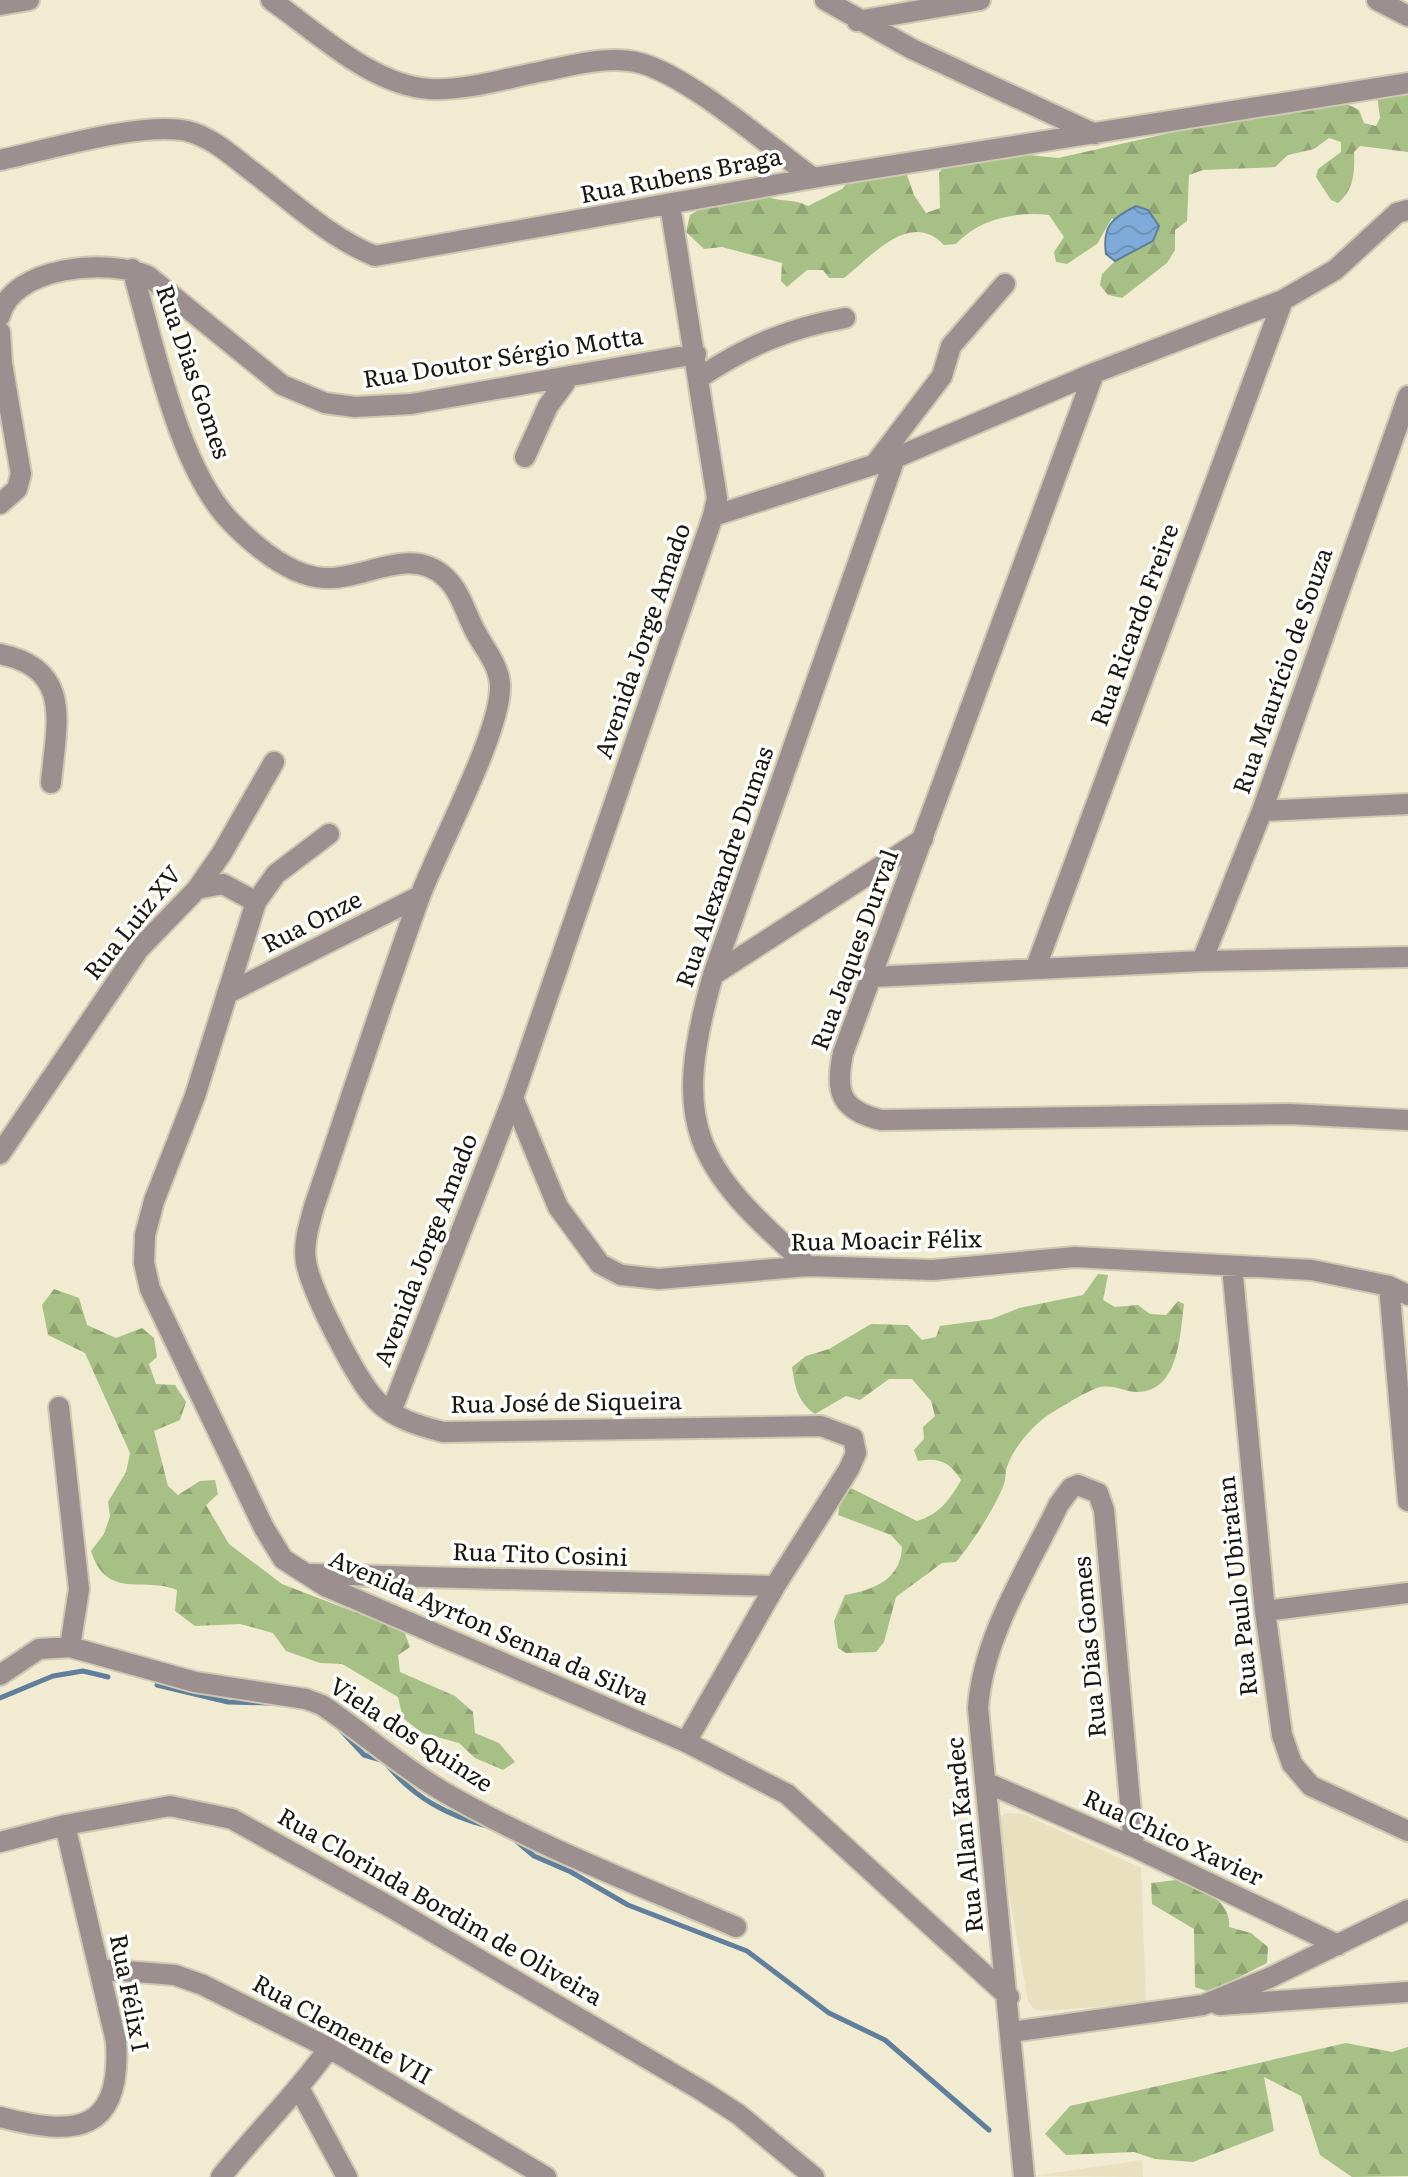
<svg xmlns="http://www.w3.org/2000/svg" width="1408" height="2177" font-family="Literata,serif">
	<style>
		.built { fill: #e8e0bf }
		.forest { fill: url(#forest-firs) }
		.water { fill: url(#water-waves); stroke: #607f9c; stroke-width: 2 }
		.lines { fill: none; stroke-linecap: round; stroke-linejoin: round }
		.stream { stroke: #607f9c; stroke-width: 5 }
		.minor-casing { stroke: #cec9b2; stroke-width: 24 }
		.minor { stroke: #9c8f90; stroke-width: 20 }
		.labels { text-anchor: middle; stroke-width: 7; stroke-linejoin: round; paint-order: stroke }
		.street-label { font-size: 24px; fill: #19170e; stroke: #fff }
	</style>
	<defs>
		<pattern id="forest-firs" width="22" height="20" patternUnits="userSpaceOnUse" patternTransform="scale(2)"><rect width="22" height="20" fill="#a7c086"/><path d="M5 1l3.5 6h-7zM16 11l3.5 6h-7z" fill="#8fa472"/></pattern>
		<pattern id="water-waves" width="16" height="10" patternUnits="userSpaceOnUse" patternTransform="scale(2)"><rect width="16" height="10" fill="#7eabd9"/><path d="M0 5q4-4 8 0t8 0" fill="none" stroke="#6c92b9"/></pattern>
	</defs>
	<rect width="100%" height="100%" fill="#f1ebd1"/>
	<!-- built -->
	<path class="built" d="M 1006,1813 L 1023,1814 L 1141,1868 L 1146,2003 L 1043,2011 L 1034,2009 L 1028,2001 L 997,1827 L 1000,1817 Z
		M 1142,2160 L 1143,2177 L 1033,2176 Z"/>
	<!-- forest -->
	<path class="forest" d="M 1408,90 L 1408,152 L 1360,146 L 1354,152 C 1355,171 1354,190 1338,203 L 1331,200 L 1316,177 L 1318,169 L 1341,152 L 1341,142 L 1329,138 L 1314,149 L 1288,155 L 1275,167 L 1203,170 L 1189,175 L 1187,221 L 1175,230 L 1175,250 L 1167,263 L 1122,298 L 1108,295 L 1100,285 L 1102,274 L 1115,261 L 1139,249 L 1112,218 L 1097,244 L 1067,264 L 1056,262 L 1054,252 L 1064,237 L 1049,215 C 1017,211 978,219 956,244 L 944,245 C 910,209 871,257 844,278 L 829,278 L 823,270 L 807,270 L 787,287 L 781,281 L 782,263 L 722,247 L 704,249 L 686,232 L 690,215 L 707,205 L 764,195 C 779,203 793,198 808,206 L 842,189 L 850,180 L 886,172 L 907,175 L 914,195 L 926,213 L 940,208 L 939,173 L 948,161 L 1019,154 L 1058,158 L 1296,105 L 1341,101 L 1359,110 L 1364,123 L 1376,126 L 1380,118 L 1377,95 Z
		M 1098,1274 L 1108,1275 L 1103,1300 L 1115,1307 L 1138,1305 L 1150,1314 L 1166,1315 L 1178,1301 L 1184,1304 C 1180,1335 1179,1391 1138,1392 C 1124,1392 1112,1383 1097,1388 C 1085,1392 1054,1411 1044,1418 C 1029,1430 1013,1449 1007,1467 C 1005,1472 1006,1479 1004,1484 C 995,1508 972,1543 956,1562 L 942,1563 L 896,1597 L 884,1642 L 876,1652 L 846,1653 L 838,1648 L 834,1621 L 845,1595 C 874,1590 901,1579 902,1547 L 891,1535 L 838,1515 L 841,1496 L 851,1488 L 917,1521 C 938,1515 951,1499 961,1480 C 950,1462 939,1457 918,1461 L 914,1450 L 924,1439 L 923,1427 L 935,1416 L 931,1401 L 912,1379 L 889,1379 L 860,1400 L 846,1396 L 815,1414 C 798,1402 795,1388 792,1367 L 806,1356 L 829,1349 L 871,1324 L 908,1325 L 922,1340 L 936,1337 L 940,1326 L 992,1319 L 1019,1308 L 1083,1295 Z
		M 54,1289 L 79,1298 L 87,1325 L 116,1338 L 142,1328 L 154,1338 L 157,1357 L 149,1364 L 156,1384 L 175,1385 L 186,1402 L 180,1420 L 154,1431 L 168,1486 L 178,1495 L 200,1481 L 215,1480 L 218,1494 L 206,1505 L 229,1544 L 282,1584 L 404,1631 L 410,1647 L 398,1655 L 400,1672 L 455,1696 L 473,1712 L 475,1733 L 499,1743 L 515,1762 L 503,1770 L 475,1758 L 459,1743 L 422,1733 L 403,1718 L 398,1697 L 342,1664 L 320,1663 L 286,1651 L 273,1633 L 240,1624 L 195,1626 L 175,1611 L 177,1590 C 144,1576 107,1601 91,1551 L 104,1534 L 110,1516 L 108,1502 L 126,1472 L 130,1453 L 85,1353 L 48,1335 L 42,1305 Z
		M 1176,1880 C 1198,1887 1232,1899 1229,1927 L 1251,1933 L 1268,1947 L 1267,1963 L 1210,1992 L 1195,1987 L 1194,1929 L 1152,1904 L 1151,1883 Z
		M 1346,2043 L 1392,2052 L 1408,2047 L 1408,2176 L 1352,2177 L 1320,2155 L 1301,2096 L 1264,2077 L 1274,2131 L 1193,2162 L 1155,2159 L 1134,2152 L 1066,2155 L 1045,2134 L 1070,2106 Z"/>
	<!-- water -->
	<path class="water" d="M 1136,206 L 1148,210 L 1159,226 L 1153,241 L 1115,261 L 1106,254 C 1102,226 1112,218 1136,206 Z"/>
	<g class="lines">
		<!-- stream -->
		<path class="stream" d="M 157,1685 L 228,1702 L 270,1703
			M 0,1698 L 53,1676 L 83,1671 L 108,1677
			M 337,1726 L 364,1755 L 381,1760
			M 389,1767 C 415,1798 447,1815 487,1826
			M 514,1839 L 534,1856 L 571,1872 L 628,1905 L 747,1951 L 829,2013 L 885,2040 L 989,2130"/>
		<!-- minor casing -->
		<g class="minor-casing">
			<path id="minor" d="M 271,0 C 317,32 371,85 429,89 C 467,91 507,78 544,71 C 575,65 609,55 640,63 C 689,76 769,146 813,178
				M 825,0 L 912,49 L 1095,134
				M 1377,0 L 1408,16
				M 0,5 L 29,0
				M 857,21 L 980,0
				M 0,160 C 48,150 141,121 187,131 C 211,137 230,154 249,169 C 289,199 328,237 375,256 L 813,178 L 1408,83
				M 132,269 C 154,343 178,470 233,524 C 256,547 291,577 325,578 C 366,580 411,544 446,578 C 460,591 466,614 475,631 C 484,648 499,665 500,685 C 502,731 437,849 419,899 C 382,1001 349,1104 314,1207 C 309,1225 303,1244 306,1262 C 311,1291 356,1379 376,1400 C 394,1419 420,1426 443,1432 L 821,1426 L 853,1438 L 856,1453 L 849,1469 L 775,1586 L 686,1742
				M 0,316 C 12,266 108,258 148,276 L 282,385 L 325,403 L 355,407 L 411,404 L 696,354
				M 0,332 L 2,364 L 21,474 L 17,489 L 0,504
				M 1094,373 L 843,1053 C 835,1092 840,1110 881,1120 L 1289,1114 L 1408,1120
				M 699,378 C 746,346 790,328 845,318
				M 525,457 L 548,406 L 570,376
				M 875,464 L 942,376 L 951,346 L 1005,284
				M 713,516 L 895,458 L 1094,373 L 1283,300 L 1335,270 L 1397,213 L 1408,210
				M 0,654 C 74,669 56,725 51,783
				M 1262,811 L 1408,804
				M 329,834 L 276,874 L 256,902 L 195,1096 L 154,1201 L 145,1235 L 144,1263 L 150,1289 L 264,1528 L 283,1559 L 325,1586 L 686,1742 L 787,1794 L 1009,1997
				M 197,889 L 223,884 L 256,902
				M 1202,961 L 1262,811 L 1408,396
				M 1036,967 L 1283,300
				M 713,975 L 923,839
				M 872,977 L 1202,961 L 1408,957
				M 228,993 L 420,896
				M 513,1098 L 558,1207 L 600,1264 L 621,1275 L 659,1279 L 808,1266 L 933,1270 L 1075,1257 L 1312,1270 L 1389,1286 L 1408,1295
				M 0,1154 L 139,949 L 197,889 L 222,853 L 274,762
				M 808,1266 C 694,1165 670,1127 713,975 L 895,458
				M 1232,1266 L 1265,1611 L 1282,1735 L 1292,1764 L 1311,1786 L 1408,1831
				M 1389,1286 L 1408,1501
				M 59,1407 L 79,1589 L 70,1647
				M 391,1412 L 513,1098 L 713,516 L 717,498 L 670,205
				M 311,1574 L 775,1586
				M 1265,1611 L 1408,1593
				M 0,1675 L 39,1649 L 70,1647 L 195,1682 L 306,1699 L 322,1705 C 363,1733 400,1766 442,1791 C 535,1845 637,1884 736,1927
				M 985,1782 L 1134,1847 L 1338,1945
				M 0,1842 L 65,1825 L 170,1806 L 232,1819 L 392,1908 L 704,2092 L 738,2114 L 814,2177
				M 99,1969 L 175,1975 L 203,1985 L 329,2048 L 546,2177
				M 1219,2005 L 1408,1992
				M 1012,2032 L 1203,2005 L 1269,1978 L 1408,1910
				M 300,2090 L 347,2177
				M 0,2117 C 76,2137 122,2133 116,2041 L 65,1825
				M 221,2177 C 256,2132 297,2094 329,2048
				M 1024,2177 L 978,1708 C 983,1636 1028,1568 1059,1504 L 1071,1488 L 1078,1485 L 1098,1493 L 1104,1510 L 1134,1847"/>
		</g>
		<!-- minor -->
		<use href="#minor" class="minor"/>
	</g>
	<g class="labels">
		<!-- street labels -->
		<g class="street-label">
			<text transform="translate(681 176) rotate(-11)" y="8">Rua Rubens Braga</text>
			<text transform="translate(503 358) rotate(-9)" y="8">Rua Doutor Sérgio Motta</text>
			<text transform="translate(193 372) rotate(71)" y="8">Rua Dias Gomes</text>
			<text transform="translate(1135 625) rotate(-70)" y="8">Rua Ricardo Freire</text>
			<text transform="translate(643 641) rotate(-71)" y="8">Avenida Jorge Amado</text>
			<text transform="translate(1283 671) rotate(-71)" y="8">Rua Maurício de Souza</text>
			<text transform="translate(725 867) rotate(-71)" y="8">Rua Alexandre Dumas</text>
			<text transform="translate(312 922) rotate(-27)" y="8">Rua Onze</text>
			<text transform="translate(133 923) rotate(-51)" y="8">Rua Luiz XV</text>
			<text transform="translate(855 950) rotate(-70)" y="8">Rua Jaques Durval</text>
			<text transform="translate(886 1241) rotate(-1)" y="8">Rua Moacir Félix</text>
			<text transform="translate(426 1250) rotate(-69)" y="8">Avenida Jorge Amado</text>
			<text transform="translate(566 1403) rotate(-1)" y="8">Rua José de Siqueira</text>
			<text transform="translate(540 1555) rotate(2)" y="8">Rua Tito Cosini</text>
			<text transform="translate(1238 1586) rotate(-96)" y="8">Rua Paulo Ubiratan</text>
			<text transform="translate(489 1628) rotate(24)" y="8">Avenida Ayrton Senna da Silva</text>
			<text transform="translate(1090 1647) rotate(-95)" y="8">Rua Dias Gomes</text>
			<text transform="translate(411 1735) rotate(33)" y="8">Viela dos Quinze</text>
			<text transform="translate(965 1835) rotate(-96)" y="8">Rua Allan Kardec</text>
			<text transform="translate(1173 1838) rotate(25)" y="8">Rua Chico Xavier</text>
			<text transform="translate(440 1907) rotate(30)" y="8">Rua Clorinda Bordim de Oliveira</text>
			<text transform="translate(129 1993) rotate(79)" y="8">Rua Félix I</text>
			<text transform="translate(342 2030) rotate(29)" y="8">Rua Clemente VII</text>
		</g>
	</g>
</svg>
